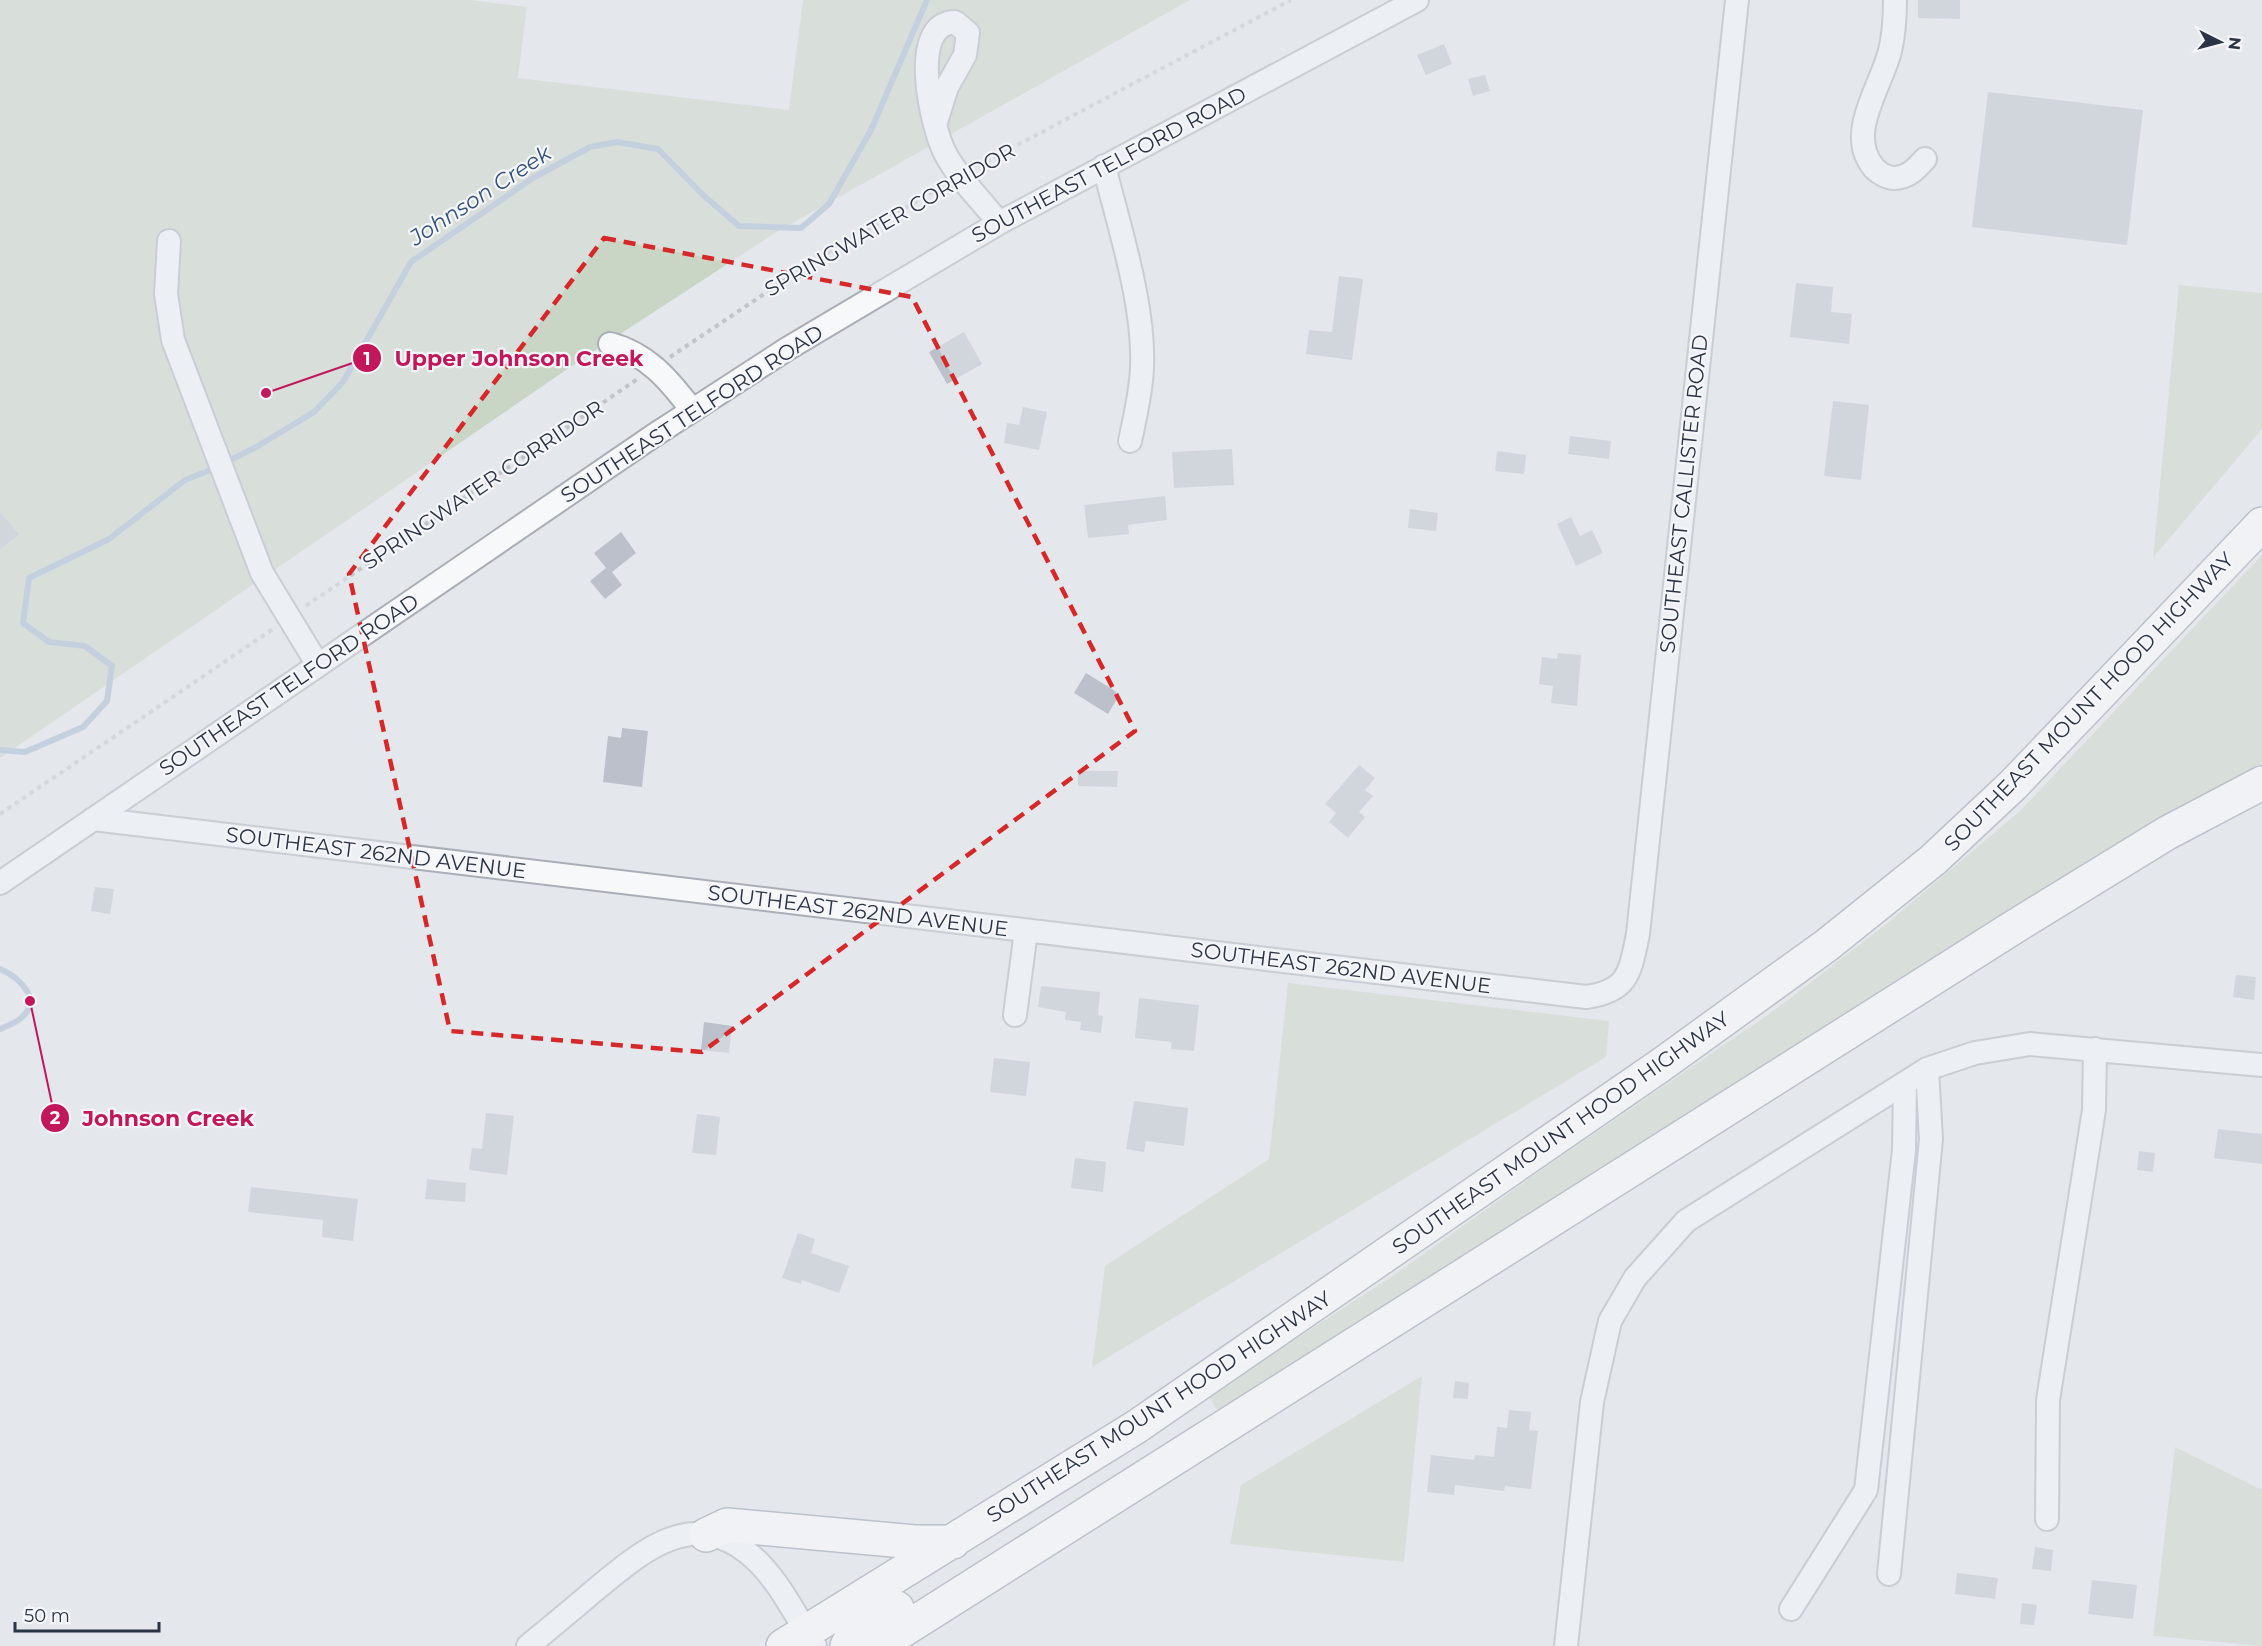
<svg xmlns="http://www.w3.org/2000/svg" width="2262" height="1646" font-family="Montserrat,sans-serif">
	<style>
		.green { fill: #c9d6c5 }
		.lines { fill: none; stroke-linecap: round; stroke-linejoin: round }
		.stream { stroke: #9fb4cc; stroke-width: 6 }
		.building { fill: #bbc0ca }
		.minor-casing { stroke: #a9aeb7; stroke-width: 26 }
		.highway-casing { stroke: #8b94a3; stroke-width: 36 }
		.path { stroke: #c2c5cb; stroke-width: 4; stroke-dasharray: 4.5 4.5; stroke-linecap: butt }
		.minor { stroke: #f7f8fa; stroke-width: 22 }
		.highway { stroke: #fff; stroke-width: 33 }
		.marked { fill: none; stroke: #d62828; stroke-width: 4.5; stroke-dasharray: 12 8; stroke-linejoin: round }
		.labels { text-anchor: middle; stroke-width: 4.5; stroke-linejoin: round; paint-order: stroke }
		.street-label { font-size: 21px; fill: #2b3445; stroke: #f4f6f9 }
		.water-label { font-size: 22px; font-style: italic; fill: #34527a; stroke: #f4f6f9 }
		.leader { fill: none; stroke: #c2185b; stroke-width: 2 }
		.callout-dot { fill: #c2185b; stroke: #f4f6f9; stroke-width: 2 }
		.mark-label { font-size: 18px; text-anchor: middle; font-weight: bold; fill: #fff }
		.callout-label { font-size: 22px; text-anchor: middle; font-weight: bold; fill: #c2185b; stroke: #f4f6f9; stroke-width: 4.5; stroke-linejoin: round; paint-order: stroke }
	</style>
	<rect width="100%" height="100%" fill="#e4e7ec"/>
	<!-- green -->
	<path class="green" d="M 0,0 L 471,0 L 527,7 L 518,78 L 789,110 L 803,0 L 1190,0 L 775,233 L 588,355 L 0,758 Z
		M 2179,285 L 2262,293 L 2262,429 L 2153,558 Z
		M 2262,555 L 2262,763 L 2138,832 L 1218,1411 L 1208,1396 L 1391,1277 L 1547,1166 L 1772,1012 L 1885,925 L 2020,811 Z
		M 1288,983 L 1609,1021 L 1606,1057 L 1092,1367 L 1105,1266 L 1269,1159 Z
		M 1422,1376 L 1404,1562 L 1230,1544 L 1241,1485 Z
		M 2175,1447 L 2262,1490 L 2262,1646 L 2153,1636 Z"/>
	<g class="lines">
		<!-- stream -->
		<path class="stream" d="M 0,750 L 25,752 L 83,727 L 107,701 L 112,666 L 85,646 L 49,642 L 23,623 L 29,578 L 109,539 L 185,480 L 213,469 L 258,446 L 314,412 L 343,382 L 411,262 L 533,178 L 590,147 L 617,142 L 658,149 L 702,194 L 739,226 L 801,228 L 829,204 L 871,130 L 927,0
			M 0,969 C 18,977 44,999 21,1018 C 16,1023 7,1026 0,1029"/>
	</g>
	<!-- building -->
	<path class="building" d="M 1918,0 L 1960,0 L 1960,19 L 1918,18 Z
		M 1444,44 L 1452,64 L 1426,75 L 1417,55 Z
		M 1485,75 L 1490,91 L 1473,96 L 1468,79 Z
		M 1988,92 L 2143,110 L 2127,245 L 1972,227 Z
		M 1339,276 L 1363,279 L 1352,360 L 1306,354 L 1309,330 L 1332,332 Z
		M 1796,283 L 1833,287 L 1831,312 L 1852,314 L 1849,344 L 1790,337 Z
		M 964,332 L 982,364 L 947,384 L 929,352 Z
		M 1833,401 L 1869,405 L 1861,480 L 1824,476 Z
		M 1023,407 L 1047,412 L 1039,450 L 1004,443 L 1007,423 L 1019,425 Z
		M 1570,436 L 1611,441 L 1609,459 L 1568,454 Z
		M 1232,449 L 1234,485 L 1174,488 L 1172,452 Z
		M 1497,451 L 1526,455 L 1524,474 L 1495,471 Z
		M 1165,496 L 1167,520 L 1128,525 L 1129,534 L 1088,538 L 1084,505 Z
		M 1410,509 L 1438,513 L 1436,531 L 1408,528 Z
		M 0,512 L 19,534 L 0,550 Z
		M 1571,517 L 1580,536 L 1592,530 L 1603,553 L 1576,566 L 1557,524 Z
		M 621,532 L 636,553 L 612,572 L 622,585 L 605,599 L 590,581 L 606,568 L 594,553 Z
		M 1558,653 L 1581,655 L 1577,706 L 1551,703 L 1553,686 L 1539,684 L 1542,657 L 1557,659 Z
		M 1086,673 L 1120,694 L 1108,714 L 1074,693 Z
		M 622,728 L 648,731 L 642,787 L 603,782 L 608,736 L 621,738 Z
		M 1359,765 L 1375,778 L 1365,790 L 1373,796 L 1359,812 L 1365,817 L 1348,838 L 1329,822 L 1336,813 L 1325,804 Z
		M 1078,771 L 1118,771 L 1117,787 L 1078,786 Z
		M 95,887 L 114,889 L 110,914 L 91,911 Z
		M 2236,975 L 2256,977 L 2254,1000 L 2233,997 Z
		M 1041,986 L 1100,992 L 1098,1015 L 1103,1016 L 1101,1033 L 1080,1030 L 1081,1022 L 1065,1020 L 1066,1012 L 1038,1007 Z
		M 1139,998 L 1199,1005 L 1194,1051 L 1171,1049 L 1172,1042 L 1135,1038 Z
		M 704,1022 L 732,1026 L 729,1053 L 701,1050 Z
		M 994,1058 L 1030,1062 L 1026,1096 L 990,1092 Z
		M 1134,1101 L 1188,1108 L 1184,1146 L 1146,1141 L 1144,1152 L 1126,1149 Z
		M 486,1113 L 514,1116 L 507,1175 L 469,1170 L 472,1148 L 482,1149 Z
		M 697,1114 L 720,1117 L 716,1155 L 692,1153 Z
		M 2218,1129 L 2262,1134 L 2262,1164 L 2214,1158 Z
		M 2139,1151 L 2155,1153 L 2153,1172 L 2137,1170 Z
		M 1075,1158 L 1106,1162 L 1103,1192 L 1071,1188 Z
		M 427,1179 L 466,1183 L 465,1202 L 425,1199 Z
		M 251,1187 L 358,1199 L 353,1241 L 322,1237 L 323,1220 L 248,1212 Z
		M 798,1233 L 815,1239 L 811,1253 L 849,1266 L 839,1293 L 802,1280 L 801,1284 L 782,1278 Z
		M 1455,1381 L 1469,1383 L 1468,1399 L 1453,1398 Z
		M 1509,1410 L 1531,1412 L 1529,1430 L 1538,1431 L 1531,1489 L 1505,1486 L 1504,1491 L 1455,1485 L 1454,1495 L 1427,1492 L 1431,1455 L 1474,1460 L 1475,1455 L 1494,1457 L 1497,1427 L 1507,1428 Z
		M 2035,1547 L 2053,1550 L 2051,1571 L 2032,1569 Z
		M 1957,1573 L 1998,1578 L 1995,1599 L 1955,1594 Z
		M 2092,1580 L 2137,1585 L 2133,1619 L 2088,1614 Z
		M 2022,1603 L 2037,1605 L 2034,1625 L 2020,1624 Z"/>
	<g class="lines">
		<!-- minor casing -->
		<g class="minor-casing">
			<path id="minor" d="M 1895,0 C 1895,17 1894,34 1890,51 C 1881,87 1845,134 1874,168 C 1879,173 1887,178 1894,178 C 1908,178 1917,168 1925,159
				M 935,125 L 947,87 L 965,55 L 968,33 L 955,22 C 907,23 932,128 945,153 C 957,177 983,202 999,223
				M 1104,166 C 1119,227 1145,306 1142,368 C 1141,393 1135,417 1130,441
				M 169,241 L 166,294 L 173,340 L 262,573 L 318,665
				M 610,344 C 648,354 669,380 692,410
				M 93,819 L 1586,997 C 1629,991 1630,972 1638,934 L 1737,0
				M 0,883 L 653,436 L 787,349 L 999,223 L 1417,0
				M 1015,1015 L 1026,931
				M 2047,1519 L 2048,1400 L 2094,1110 L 2095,1049
				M 1889,1574 L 1931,1139 L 1927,1069
				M 1791,1609 L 1866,1490 L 1904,1150 L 1905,1083
				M 528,1646 C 551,1627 573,1609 595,1590 C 640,1553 691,1507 748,1553 C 777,1576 795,1615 815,1646
				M 1566,1646 L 1592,1402 L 1610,1321 L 1635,1278 L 1686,1221 L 1927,1069 L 1975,1053 L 2030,1044 L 2262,1065"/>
		</g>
		<!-- highway casing -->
		<g class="highway-casing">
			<path id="highway" d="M 706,1535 L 727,1525 L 915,1542 L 953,1542
				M 783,1646 L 1136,1427 L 1661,1065 L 1827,945 L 1933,860 L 2013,785 L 2262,524
				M 847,1646 L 852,1637 L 897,1608
				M 878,1646 L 2014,927 L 2167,833 L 2262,783"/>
		</g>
		<!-- path -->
		<path class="path" d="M 978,166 L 1291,0
			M 670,357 L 815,260 L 943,186
			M 306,606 L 639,378
			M 0,814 L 273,629"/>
		<!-- minor -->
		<use href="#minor" class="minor"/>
		<!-- highway -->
		<use href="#highway" class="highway"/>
	</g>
	<!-- marked area -->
	<path d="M0 0H2262V1646H0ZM 604,238 L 912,297 L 1135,731 L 702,1052 L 450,1031 L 349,574 Z" fill="#e4e7ec" fill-opacity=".55" fill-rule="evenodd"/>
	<path class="marked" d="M 604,238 L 912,297 L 1135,731 L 702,1052 L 450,1031 L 349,574 Z"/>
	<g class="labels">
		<!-- street labels -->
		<g class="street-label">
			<text transform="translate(1109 165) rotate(-28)" y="7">SOUTHEAST TELFORD ROAD</text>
			<text transform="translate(890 220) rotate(-30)" y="7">SPRINGWATER CORRIDOR</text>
			<text transform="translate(692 414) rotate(-33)" y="7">SOUTHEAST TELFORD ROAD</text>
			<text transform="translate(483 485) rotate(-34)" y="7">SPRINGWATER CORRIDOR</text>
			<text transform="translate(1684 494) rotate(-84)" y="7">SOUTHEAST CALLISTER ROAD</text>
			<text transform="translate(289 685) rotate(-34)" y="7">SOUTHEAST TELFORD ROAD</text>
			<text transform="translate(2089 702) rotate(-46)" y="7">SOUTHEAST MOUNT HOOD HIGHWAY</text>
			<text transform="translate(376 853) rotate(7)" y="7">SOUTHEAST 262ND AVENUE</text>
			<text transform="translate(858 911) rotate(7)" y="7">SOUTHEAST 262ND AVENUE</text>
			<text transform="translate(1341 968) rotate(7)" y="7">SOUTHEAST 262ND AVENUE</text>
			<text transform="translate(1561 1133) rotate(-35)" y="7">SOUTHEAST MOUNT HOOD HIGHWAY</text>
			<text transform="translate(1159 1407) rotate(-33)" y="7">SOUTHEAST MOUNT HOOD HIGHWAY</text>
		</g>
		<!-- water labels -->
		<g class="water-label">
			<text transform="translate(480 195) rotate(-33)" y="8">Johnson Creek</text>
		</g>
	</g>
	<!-- callouts -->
	<path class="leader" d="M266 393L367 358M30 1001L55 1118"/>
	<g class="callout-dot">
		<circle cx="266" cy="393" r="6"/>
		<circle cx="30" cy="1001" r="6"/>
		<circle cx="367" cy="358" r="15"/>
		<circle cx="55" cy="1118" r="15"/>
	</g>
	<g class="mark-label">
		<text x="367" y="365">1</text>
		<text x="55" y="1124">2</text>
	</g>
	<g class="callout-label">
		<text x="519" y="366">Upper Johnson Creek</text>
		<text x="168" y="1126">Johnson Creek</text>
	</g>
	<!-- north arrow -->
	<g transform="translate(2220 42) rotate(96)" stroke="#f4f6f9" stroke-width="4.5" paint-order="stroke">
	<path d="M0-4.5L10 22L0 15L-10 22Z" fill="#2b3445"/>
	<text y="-9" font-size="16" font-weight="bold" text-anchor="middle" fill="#2b3445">N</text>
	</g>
	<!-- scale -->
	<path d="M15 1622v9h144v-9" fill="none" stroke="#2b3445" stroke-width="3"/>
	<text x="24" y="1622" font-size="18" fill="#2b3445" stroke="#f4f6f9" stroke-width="4.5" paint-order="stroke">50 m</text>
</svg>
